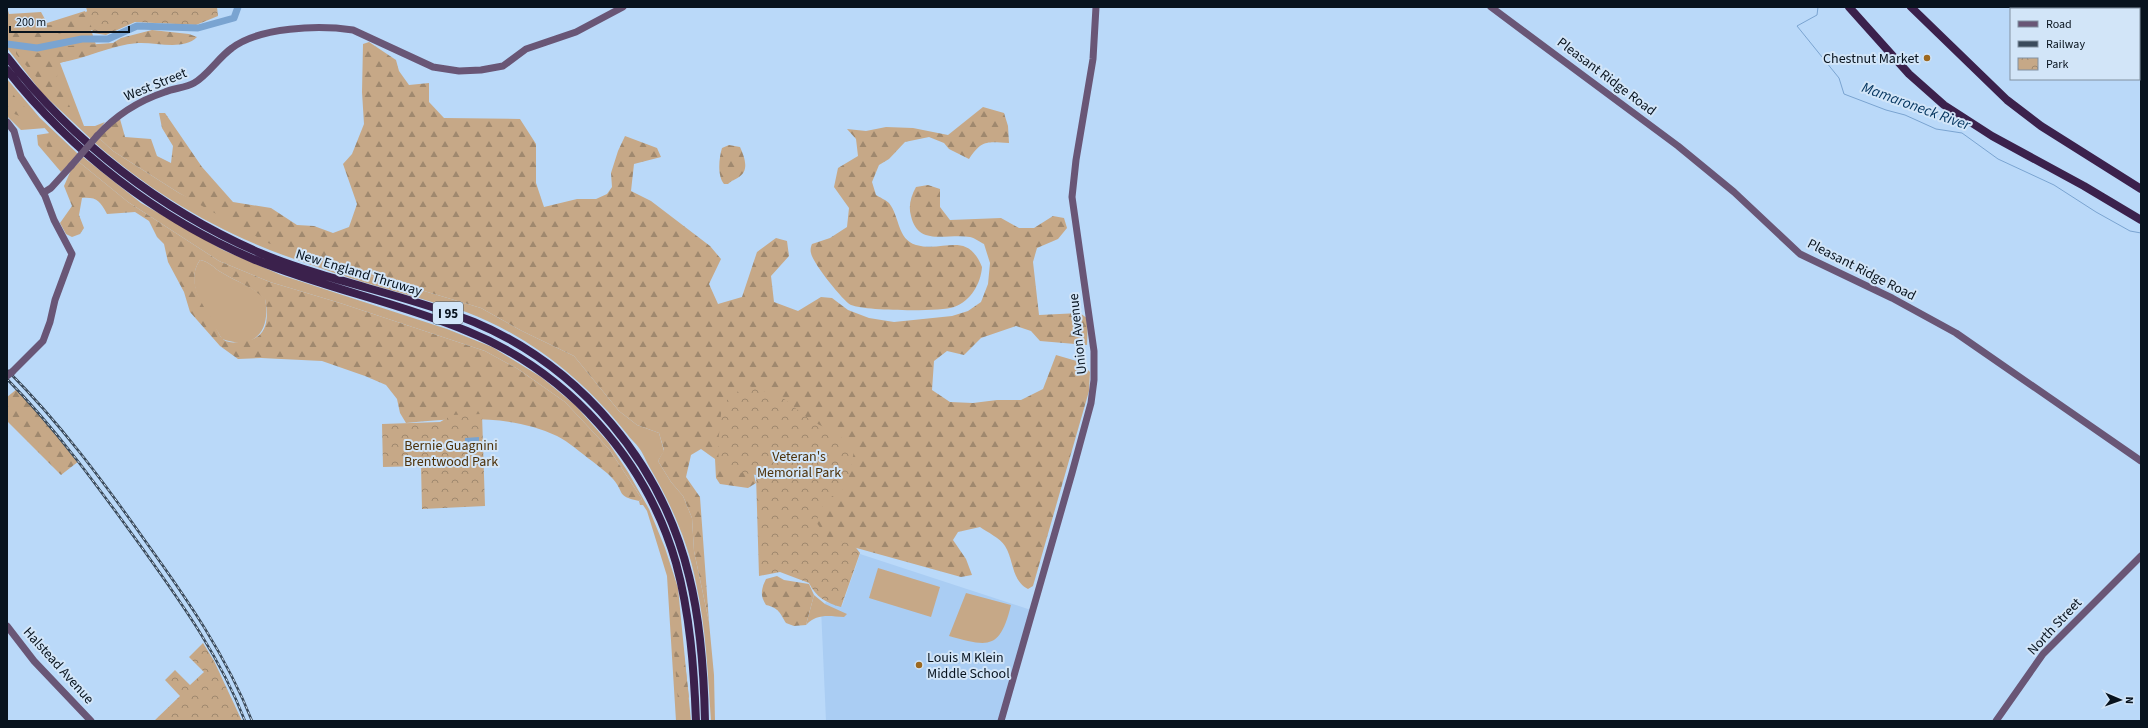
<svg xmlns="http://www.w3.org/2000/svg" width="2148" height="728" font-family="'Source Sans 3',sans-serif">
	<style>
		.built { fill: #aacdf3 }
		.grass { fill: #c6a887 }
		.forest { fill: url(#forest-firs); fill-rule: evenodd }
		.park { fill: url(#park-crowns) }
		.water { fill: #7aa4d1 }
		.lines { fill: none; stroke-linecap: round; stroke-linejoin: round }
		.stream { stroke: #7aa4d1; stroke-width: 1 }
		.river { stroke: #7aa4d1; stroke-width: 7 }
		.secondary { stroke: #695676; stroke-width: 7 }
		.highway { stroke: #3b214c; stroke-width: 8 }
		.rail-casing { stroke: #3a4a5b; stroke-width: 2.5 }
		.rail { stroke: #d2e5f8; stroke-width: 1; stroke-dasharray: 3; stroke-linecap: butt }
		.secondary-bridge { stroke: #695676; stroke-width: 7 }
		.poi-dot { fill: #9c681f; stroke: #d2e5f8; stroke-width: 1.5 }
		.labels { text-anchor: middle; stroke-width: 4; stroke-linejoin: round; paint-order: stroke }
		.shield { fill: #d2e5f8; stroke: #45525f; stroke-width: 1 }
		.shield-label { font-size: 13px; font-weight: bold; fill: #08131e }
		.poi-label { font-size: 14px; fill: #08131e; stroke: #d2e5f8; text-anchor: end }
		.street-label { font-size: 14px; fill: #08131e; stroke: #d2e5f8 }
		.park-label { font-size: 14px; fill: #4d3109; stroke: #d2e5f8 }
		.water-label { font-size: 15px; font-style: italic; fill: #03345e; stroke: #d2e5f8 }
	</style>
	<defs>
		<pattern id="forest-firs" width="22" height="20" patternUnits="userSpaceOnUse"><rect width="22" height="20" fill="#c6a887"/><path d="M5 1l3.5 6h-7zM16 11l3.5 6h-7z" fill="#9f886e"/></pattern>
		<pattern id="park-crowns" width="20" height="18" patternUnits="userSpaceOnUse"><rect width="20" height="18" fill="#c6a887"/><path d="M2 6a3 3 0 1 1 6 0M12 15a3 3 0 1 1 6 0" fill="none" stroke="#9f886e"/></pattern>
	</defs>
	<rect width="100%" height="100%" fill="#bad9f9"/>
	<!-- built -->
	<path class="built" d="M 860,554 L 1031,610 L 999,721 L 826,721 L 821,608 L 826,602 L 842,606 Z"/>
	<!-- grass -->
	<path class="grass" d="M 7,7 L 9,14 L 41,12 L 47,23 L 85,11 L 98,51 L 60,63 L 84,126 L 95,126 L 105,122 L 91,139 L 42,93 L 7,48 Z
		M 7,79 L 40,118 L 78,154 L 61,172 L 38,145 L 37,135 L 50,133 L 46,128 L 21,130 L 7,116 Z
		M 99,138 L 113,151 L 179,193 L 330,266 L 394,282 L 481,308 L 522,331 L 574,356 L 619,411 L 637,425 L 659,433 L 664,451 L 658,461 L 671,482 L 683,496 L 692,518 L 694,551 L 709,622 L 714,675 L 715,721 L 711,721 C 708,675 706,628 696,583 C 688,542 671,504 650,468 C 646,461 643,453 639,448 C 636,443 630,439 627,434 C 585,381 530,336 466,312 C 452,307 437,304 422,299 C 382,288 342,276 303,262 C 227,237 155,196 95,143 Z
		M 83,157 L 141,203 L 223,250 L 281,275 L 447,329 L 492,347 L 541,377 L 575,405 L 608,442 L 628,472 L 649,509 L 665,548 L 678,588 L 691,721 L 676,721 L 667,576 L 647,511 L 643,505 L 640,505 L 639,501 L 642,499 L 609,449 L 565,402 L 518,369 L 485,351 L 340,303 L 270,282 L 219,261 L 128,202 L 79,162 Z
		M 200,260 C 209,262 212,266 219,271 C 235,281 251,286 265,298 C 271,330 256,351 222,339 C 210,316 182,285 200,260 Z
		M 878,568 L 940,587 L 931,617 L 869,598 Z
		M 966,593 L 1011,605 C 1000,650 989,647 949,636 Z
		M 814,595 L 825,604 L 847,614 L 844,617 C 829,616 817,613 806,625 Z"/>
	<!-- forest -->
	<path class="forest" d="M 92,9 L 98,29 C 89,31 82,30 73,31 C 56,33 22,46 7,39 L 7,17 L 9,20 L 35,18 L 48,25 L 57,25 Z
		M 152,30 L 189,34 L 197,37 C 183,51 157,42 138,43 C 110,45 86,59 58,63 L 57,77 L 73,114 L 71,116 L 16,54 L 16,50 C 24,48 43,55 54,56 L 61,48 L 69,46 L 113,43 L 121,38 Z
		M 369,42 L 396,60 L 399,71 L 409,85 L 429,83 L 429,102 L 444,118 L 520,119 L 536,144 L 536,183 L 544,207 L 577,199 L 596,199 L 607,194 L 612,187 L 611,173 L 618,151 L 625,136 L 657,148 L 661,157 L 634,164 L 631,191 L 651,201 L 710,246 L 721,259 L 709,284 L 718,304 L 742,297 L 757,252 L 776,238 L 787,241 L 789,256 L 771,276 L 774,302 L 798,311 L 821,297 L 832,298 L 848,310 L 869,318 L 894,322 L 952,316 L 968,311 L 981,302 L 988,284 L 990,263 L 984,244 C 980,242 975,238 970,237 C 947,233 918,247 911,216 C 908,206 911,196 916,187 L 928,185 L 940,189 L 940,207 L 950,220 L 1001,218 L 1019,228 L 1034,228 L 1053,216 L 1064,218 L 1067,228 L 1058,239 L 1037,248 L 1033,262 L 1039,315 L 1080,313 L 1088,319 L 1087,345 L 1040,341 L 1031,331 L 1016,326 L 981,338 L 964,355 L 947,351 L 934,361 L 932,390 L 950,402 L 973,403 L 997,400 L 1021,400 L 1043,389 L 1056,355 L 1080,362 L 1090,372 L 1089,391 L 1033,586 L 1028,589 C 1011,580 1014,560 1005,546 C 1000,538 987,532 980,527 L 958,532 L 953,540 L 966,559 L 972,575 L 961,577 L 824,539 L 751,464 L 756,483 L 748,488 L 720,484 L 716,478 L 715,459 L 701,449 L 691,455 L 686,477 L 700,497 L 709,622 L 694,551 L 692,518 L 683,496 L 671,482 L 658,461 L 664,450 L 659,433 L 637,425 L 619,411 L 574,356 L 522,331 L 481,308 L 394,282 L 330,266 L 268,243 L 179,193 L 113,151 L 99,138 L 108,126 L 120,119 L 125,137 L 151,139 L 157,156 L 171,163 L 173,146 L 162,128 L 159,113 L 165,113 L 202,167 L 233,202 L 271,208 L 297,225 L 314,226 L 333,233 L 349,227 L 357,204 L 343,164 L 352,154 L 364,124 L 362,92 L 363,44 Z
		M 7,87 C 27,113 50,129 72,151 L 70,158 L 60,163 L 52,157 L 45,142 L 49,133 L 42,125 L 7,111 Z
		M 983,107 L 1004,113 L 1008,126 L 1009,143 C 988,142 982,139 969,159 L 949,149 L 944,143 L 929,137 L 905,142 L 889,159 L 879,165 L 872,182 L 876,195 C 879,197 886,200 889,203 C 900,217 897,239 916,245 C 944,253 967,230 982,267 C 981,283 971,301 954,307 C 940,312 866,311 851,305 C 843,301 812,262 811,253 C 810,250 811,246 812,244 L 830,238 L 847,227 L 849,208 L 834,187 L 838,168 L 858,156 L 856,139 L 847,129 L 866,131 L 886,127 L 913,128 L 948,135 Z
		M 729,145 L 740,147 C 744,156 750,170 739,177 C 735,180 732,180 728,184 L 724,184 C 717,175 719,158 722,148 Z
		M 79,162 L 128,202 L 219,261 L 270,282 L 340,303 L 485,351 L 518,369 L 565,402 L 609,449 L 642,499 L 639,501 C 616,496 625,493 613,479 C 607,472 599,467 592,461 C 581,453 569,442 557,436 C 511,414 456,418 406,423 L 400,413 L 397,399 L 386,385 L 365,376 L 322,361 L 261,358 L 238,359 L 220,346 L 190,312 L 184,292 L 168,262 L 164,244 L 157,237 L 149,221 L 135,212 L 107,214 C 100,201 97,197 82,198 L 79,215 L 84,228 L 80,234 L 72,237 L 66,234 L 60,223 L 72,206 L 64,186 L 71,170 ZM 200,260 C 209,262 212,266 219,271 C 235,281 251,286 265,299 C 269,318 268,338 245,341 C 237,342 231,344 224,340 C 219,337 216,326 213,321 C 201,303 186,280 200,260 Z
		M 17,389 L 79,461 L 61,475 L 7,421 L 7,397 Z
		M 777,576 L 784,580 L 809,584 L 814,595 L 806,625 L 794,626 L 786,623 C 780,613 779,608 766,605 C 760,596 761,589 766,579 Z
		M 675,592 L 677,596 L 689,697 L 686,701 L 681,703 L 678,701 L 670,603 L 672,593 Z"/>
	<!-- park -->
	<path class="park" d="M 86,7 L 217,7 L 218,16 L 196,25 L 135,22 L 106,35 L 93,33 Z
		M 746,385 L 783,398 L 810,420 L 839,435 L 854,451 L 847,486 L 824,502 L 816,522 L 827,537 L 854,545 L 860,553 L 841,607 C 826,603 816,597 809,583 L 780,572 L 759,576 L 756,475 L 719,469 L 718,445 L 722,404 Z
		M 482,414 L 485,506 L 422,509 L 421,466 L 383,467 L 382,424 L 440,422 L 452,415 Z
		M 203,643 L 214,661 L 242,721 L 154,721 L 180,696 L 165,680 L 175,670 L 190,685 L 204,672 L 189,657 Z"/>
	<!-- water -->
	<path class="water" d="M 479,437 L 479,446 L 465,446 L 465,438 Z"/>
	<g class="lines">
		<!-- stream -->
		<path class="stream" d="M 1818,7 L 1817,15 L 1797,26 L 1839,78 L 1844,94 L 1886,110 L 1905,115 L 1936,129 L 1962,133 L 1998,159 L 2054,185 L 2096,212 L 2130,231 L 2141,233"/>
		<!-- river -->
		<path class="river" d="M 7,44 L 37,48 L 82,39 L 108,39 L 137,26 L 198,28 L 234,18 L 238,7"/>
		<!-- secondary -->
		<path class="secondary" d="M 1491,7 L 1678,146 L 1734,192 L 1800,254 L 1892,298 L 1956,333 L 2141,461
			M 7,122 L 14,131 L 21,157 L 45,196 L 54,220 L 72,254 L 55,300 L 50,322 L 43,341 L 12,372
			M 97,136 C 116,115 138,101 165,92 C 174,88 185,88 194,83 C 207,76 219,57 232,48 C 260,27 318,25 353,30 L 433,67 L 459,71 L 481,70 L 503,66 L 526,49 L 576,32 L 623,7
			M 43,193 L 51,188 L 71,166
			M 7,626 L 34,661 L 91,721
			M 1001,721 L 1072,473 L 1091,403 L 1094,380 L 1094,351 L 1072,197 L 1076,160 L 1093,59 L 1096,7
			M 1996,721 L 2043,654 L 2141,556"/>
		<!-- highway -->
		<path class="highway" d="M 1849,7 L 1909,74 L 1944,105 L 1992,136 L 2084,186 L 2141,220
			M 1911,7 L 2007,100 L 2041,126 L 2141,189
			M 7,57 C 73,142 161,210 260,253 C 330,282 405,294 474,322 C 581,367 662,464 689,576 C 701,623 704,673 705,721
			M 7,70 C 72,152 157,218 253,259 C 323,288 398,302 467,331 C 568,372 646,459 676,563 C 690,614 694,668 696,721"/>
		<!-- rail casing -->
		<g class="rail-casing">
			<path id="rail" d="M 7,370 C 60,423 103,481 146,542 C 187,599 226,655 252,721
				M 7,379 C 57,430 98,487 140,545 C 180,601 220,656 245,721"/>
		</g>
		<!-- rail -->
		<use href="#rail" class="rail"/>
		<!-- secondary-bridge -->
		<path class="secondary-bridge" d="M 71,166 L 97,136
			M 7,376 L 12,372"/>
	</g>
	<!-- markers -->
	<g class="poi-dot">
		<circle cx="1927" cy="58" r="4"/>
		<circle cx="919" cy="665" r="4"/>
	</g>
	<g class="labels">
		<!-- shield labels -->
		<rect class="shield" x="433" y="302" width="30" height="22" rx="3"/>
		<g class="shield-label">
			<text x="448" y="318">I 95</text>
		</g>
		<!-- poi labels -->
		<g class="poi-label">
			<text x="1919" y="63">Chestnut Market</text>
			<text x="927" y="662" text-anchor="start">Louis M Klein<tspan x="927" dy="16">Middle School</tspan></text>
		</g>
		<!-- street labels -->
		<g class="street-label">
			<text transform="translate(1607 76) rotate(37)" y="5">Pleasant Ridge Road</text>
			<text transform="translate(155 84) rotate(-22)" y="5">West Street</text>
			<text transform="translate(1862 269) rotate(27)" y="5">Pleasant Ridge Road</text>
			<text transform="translate(359 272) rotate(17)" y="5">New England Thruway</text>
			<text transform="translate(1077 334) rotate(-96)" y="5">Union Avenue</text>
			<text transform="translate(2054 626) rotate(-47)" y="5">North Street</text>
			<text transform="translate(59 665) rotate(48)" y="5">Halstead Avenue</text>
		</g>
		<!-- park labels -->
		<g class="park-label">
			<text x="451" y="450">Bernie Guagnini<tspan x="451" dy="16">Brentwood Park</tspan></text>
			<text x="799" y="461">Veteran's<tspan x="799" dy="16">Memorial Park</tspan></text>
		</g>
		<!-- water labels -->
		<g class="water-label">
			<text transform="translate(1916 106) rotate(20)" y="5">Mamaroneck River</text>
		</g>
	</g>
	<!-- border -->
	<rect width="2148" height="728" fill="none" stroke="#08131e" stroke-width="16"/>
	<!-- legend -->
	<rect x="2010" y="8" width="130" height="72" fill="#d2e5f8" stroke="#8191a1"/>
	<rect x="2018" y="21" width="20" height="6" fill="#695676" stroke="#8191a1"/>
	<text x="2046" y="28" font-size="12" fill="#08131e">Road</text>
	<rect x="2018" y="41" width="20" height="6" fill="#3a4a5b" stroke="#8191a1"/>
	<text x="2046" y="48" font-size="12" fill="#08131e">Railway</text>
	<rect x="2018" y="58" width="20" height="12" fill="url(#park-crowns)" stroke="#8191a1"/>
	<text x="2046" y="68" font-size="12" fill="#08131e">Park</text>
	<!-- north arrow -->
	<g transform="translate(2120 700) rotate(92)" stroke="#d2e5f8" stroke-width="3" paint-order="stroke">
	<path d="M0-3L7 15L0 10L-7 15Z" fill="#08131e"/>
	<text y="-6" font-size="11" font-weight="bold" text-anchor="middle" fill="#08131e">N</text>
	</g>
	<!-- scale -->
	<path d="M10 26v6h119v-6" fill="none" stroke="#08131e" stroke-width="2"/>
	<text x="16" y="26" font-size="12" fill="#08131e" stroke="#d2e5f8" stroke-width="3" paint-order="stroke">200 m</text>
</svg>
